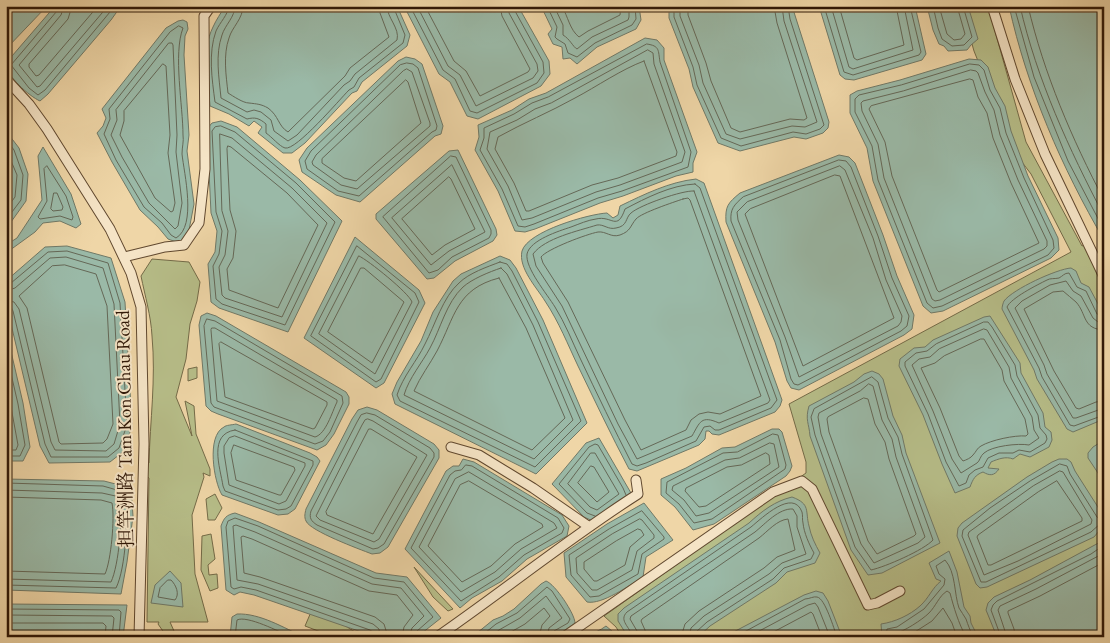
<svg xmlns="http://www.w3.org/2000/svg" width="1110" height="643" font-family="'EB Garamond','Noto Serif SC',serif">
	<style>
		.green { fill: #b7be89; stroke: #746b48 }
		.water { fill: #9ab9a7; stroke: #707967 }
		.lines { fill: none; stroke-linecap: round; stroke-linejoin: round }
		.shore { stroke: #656857; stroke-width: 1 }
		.minor-casing { stroke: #60482f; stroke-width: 11 }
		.minor { stroke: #f5e4c6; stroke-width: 9 }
		.labels { text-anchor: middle; stroke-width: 4; stroke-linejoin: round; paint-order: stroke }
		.street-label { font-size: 19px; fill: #301807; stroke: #f5e4c6 }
	</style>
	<rect width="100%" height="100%" fill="#efd6a7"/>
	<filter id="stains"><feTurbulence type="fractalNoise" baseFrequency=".004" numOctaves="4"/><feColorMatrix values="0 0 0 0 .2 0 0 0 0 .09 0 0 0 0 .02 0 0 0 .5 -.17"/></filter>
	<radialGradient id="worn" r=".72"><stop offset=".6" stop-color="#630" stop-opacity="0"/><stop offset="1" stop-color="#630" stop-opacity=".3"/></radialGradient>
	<!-- green -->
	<path class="green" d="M 965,6 L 988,6 L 1026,142 L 1082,246 L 1089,243 L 1104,270 L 1104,637 L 622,637 L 616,627 L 604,616 L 806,473 L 806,462 L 789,404 L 1071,252 L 1031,174 L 1009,145 L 982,71 L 974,51 L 966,23 Z
		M 152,259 L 189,262 L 200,282 L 197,301 L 190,324 L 186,359 L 176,397 L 192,436 L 185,401 L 194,406 L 196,434 L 210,469 L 210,476 L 203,473 L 204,477 L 192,515 L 195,574 L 208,622 L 170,622 L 174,631 L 165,634 L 158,624 L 159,622 L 147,622 L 149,478 L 146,476 L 146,464 L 149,463 C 150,421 156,379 152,336 C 151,316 145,296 141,276 Z
		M 197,367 L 197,378 L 188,381 L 188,369 Z
		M 215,494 L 222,508 L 215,520 L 208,520 L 206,499 Z
		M 211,534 L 215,559 L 208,565 L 209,575 L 217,574 L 218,588 L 210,591 L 201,570 L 202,536 Z
		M 414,567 L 453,609 L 448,611 L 433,597 Z
		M 311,612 L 344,625 L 363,637 L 334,637 L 305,626 Z"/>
	<!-- water -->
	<path class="water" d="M 6,6 L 47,6 L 6,49 Z
		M 55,6 L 121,6 L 111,20 L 48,94 L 40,101 C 29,96 6,76 6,63 Z
		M 225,6 L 397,6 L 410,35 L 407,46 L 362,82 L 357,91 L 352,93 L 305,143 L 292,153 L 283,153 L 258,133 L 262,127 L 254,121 L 249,126 L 229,114 L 210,106 C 208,81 201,51 213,27 C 216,20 221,13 225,6 Z
		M 404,6 L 518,6 L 549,61 L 550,74 L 541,86 L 478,119 L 467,116 L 450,82 L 439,74 Z
		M 541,6 L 639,6 L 641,20 L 636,29 L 597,47 L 577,64 L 570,58 L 563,59 L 562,47 L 553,44 L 548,34 L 552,29 Z
		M 671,6 L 792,6 L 829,122 L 828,128 L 823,133 L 806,139 L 794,137 L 740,151 L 718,143 L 693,87 L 689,69 L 669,18 L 669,8 Z
		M 819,6 L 915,6 L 926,54 L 922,60 L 854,80 L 845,79 L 840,75 Z
		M 927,6 L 968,6 L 978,39 L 971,45 L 967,50 L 948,51 L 944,46 L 939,44 L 933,30 Z
		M 1009,6 L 1104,6 L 1104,240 C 1062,168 1027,88 1009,6 Z
		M 183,20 L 187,22 L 188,29 L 185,36 L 184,55 L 189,135 L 187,151 L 194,204 L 189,230 L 185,238 L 179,243 L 168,239 L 158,227 L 140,210 L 112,162 L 97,133 L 103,126 L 106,118 L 102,109 L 166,28 L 178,21 Z
		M 645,38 L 657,40 L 664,48 L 664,60 L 697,152 L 693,163 L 693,172 L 676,176 L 623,196 L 600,203 L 535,229 L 525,232 L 515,231 L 498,191 L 475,150 L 479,137 L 478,125 L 512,110 L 529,99 L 546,93 Z
		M 406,57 L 415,59 L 422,64 L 443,126 L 441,134 L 435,136 L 360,202 L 336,195 L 302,172 L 299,160 L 307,148 L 398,61 Z
		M 969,59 L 981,60 L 988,67 L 995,88 L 1005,106 L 1011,131 L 1028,176 L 1058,238 L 1059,250 L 1051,258 L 943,311 L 931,313 L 923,306 L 873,181 L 867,148 L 850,113 L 850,95 L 857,91 L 900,80 Z
		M 221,121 L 237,127 L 300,180 L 342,221 L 288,332 L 219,308 L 211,302 L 208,264 L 215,252 L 217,231 L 211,213 L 207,129 L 212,123 Z
		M 6,131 L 19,148 L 28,174 L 26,201 L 6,229 Z
		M 43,147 L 71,194 L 81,224 L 76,228 L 60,221 L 43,223 L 35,232 L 6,253 L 6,245 L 17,238 L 42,200 L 38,156 Z
		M 458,150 L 496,229 L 497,235 L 493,241 L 455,261 L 434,278 L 427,279 L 376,219 L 376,214 L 449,151 Z
		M 839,155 L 849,157 L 855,163 L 883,235 L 897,276 L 914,315 L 912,329 L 904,335 L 799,390 L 791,388 L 787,381 L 775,342 L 726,222 C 725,206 728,203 740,193 Z
		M 696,179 L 704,183 L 782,400 L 780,406 L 775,412 L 719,435 L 712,434 L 709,431 L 706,431 L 705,439 L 699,445 L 637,471 L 629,469 C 611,435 595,401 578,366 C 568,345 559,322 545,301 C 537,288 518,268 522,251 C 528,231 589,214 607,213 L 613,218 L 618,215 L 620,206 C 645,194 669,182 696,179 Z
		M 355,237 L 419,290 L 425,303 L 384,383 L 376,388 L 304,338 Z
		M 67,246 L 111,258 L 125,302 L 132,426 L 124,451 L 110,462 L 49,463 L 40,446 L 6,303 L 7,280 L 45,247 Z
		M 500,256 L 510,260 L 516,268 L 543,320 L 587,423 L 536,474 L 395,404 L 392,394 L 397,382 L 421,341 L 433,312 L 453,281 L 461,274 Z
		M 1071,268 L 1076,271 L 1081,283 L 1089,287 L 1104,315 L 1104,419 L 1073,432 L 1067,429 L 1037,379 L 1034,370 L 1002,309 C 1002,307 1003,303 1004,301 C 1013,289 1057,269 1071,268 Z
		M 207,313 L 216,316 L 346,392 L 349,397 L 349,404 L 334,434 L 326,445 L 317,450 L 218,414 L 211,411 L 206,406 L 199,325 L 201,316 Z
		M 990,316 L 1020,363 L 1021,373 L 1043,413 L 1045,427 L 1051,432 L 1052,440 L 1049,447 L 1030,457 L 1020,454 L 1013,459 C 1006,456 998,459 991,462 L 988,468 L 999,469 C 994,476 990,476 983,472 C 975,475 973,479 970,487 L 955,493 L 942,464 L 923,415 L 899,366 L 900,359 L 914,348 L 925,347 L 933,340 L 984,317 Z
		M 6,330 L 23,403 L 30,447 L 23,461 L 6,461 Z
		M 872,371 L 879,374 L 883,379 L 893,416 L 902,435 L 906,453 L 940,543 L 882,573 L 868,575 L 851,550 L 810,436 C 809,423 805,420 809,406 L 854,382 L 864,374 Z
		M 367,407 L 377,410 L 434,444 L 439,450 L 439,458 L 388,547 L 380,553 L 372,554 C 359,549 310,531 306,521 C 304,517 305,513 306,509 L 352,419 L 358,410 Z
		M 236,424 L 310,453 L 317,457 L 320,461 L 295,509 L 288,514 L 278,515 L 222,495 C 214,482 206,436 224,427 C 226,425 232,425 236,424 Z
		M 772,429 L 779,429 L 782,432 L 792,466 L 790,471 L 786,476 L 714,524 L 693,530 L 675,507 L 661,495 L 661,479 L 686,468 L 722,448 L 735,447 Z
		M 599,438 L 631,493 L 595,522 L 584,517 L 552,484 L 586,443 Z
		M 1104,440 L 1104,482 L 1088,458 L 1088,453 L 1093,447 Z
		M 463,459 L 474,462 L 562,515 L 569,526 L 567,536 L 527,559 L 502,581 L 472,598 L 460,608 L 405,549 L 446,471 L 453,466 L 459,466 Z
		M 1059,459 L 1067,459 L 1071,462 L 1075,471 L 1103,515 L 1104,525 L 1094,537 L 987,587 L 980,588 L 976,584 L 957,536 L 958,528 L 962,523 L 1027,477 L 1052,462 Z
		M 6,479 L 104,481 L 131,488 L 133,516 L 127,562 L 121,594 L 6,590 Z
		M 792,497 C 811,504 805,511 809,526 C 811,536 815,544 820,553 L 815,563 L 787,572 L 776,583 L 710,626 L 698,637 L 628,637 L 618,621 L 618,614 L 624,608 L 749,523 C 762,511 775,501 792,497 Z
		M 644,503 L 673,540 L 646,557 L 643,577 C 630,585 602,605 587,602 L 566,577 L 564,553 L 607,524 Z
		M 235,513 L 259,522 L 376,573 L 407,577 L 441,618 L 417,637 L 376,637 L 254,595 L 240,592 L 234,595 L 226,590 L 221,526 C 224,518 226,515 235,513 Z
		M 1104,540 L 1104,627 L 1087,637 L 997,637 L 986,610 L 988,603 L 994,597 L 1030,580 Z
		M 949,551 L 957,572 L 964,607 L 970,616 L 971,623 L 978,637 L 882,637 L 881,624 C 895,622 910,615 920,606 C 929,598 932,588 941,581 L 936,579 L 929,563 Z
		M 170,571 L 181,583 L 183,607 L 151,603 L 155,585 Z
		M 546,581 C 555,584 575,614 575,623 L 555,637 L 472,637 L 493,620 L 503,616 L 514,609 L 541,584 Z
		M 816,591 L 823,593 L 828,601 L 842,637 L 724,637 L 804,595 Z
		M 6,604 L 127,605 L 123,637 L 6,637 Z
		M 237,614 C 260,613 284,628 304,637 L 230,637 L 232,617 Z
		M 606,626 L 619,637 L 588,637 C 593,632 600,631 606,626 Z"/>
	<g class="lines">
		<!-- shore -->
		<path class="shore" d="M 58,6 L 57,11 L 11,65 L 29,88 L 38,95 L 45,90 L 115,6
			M 64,6 L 61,15 L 19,65 L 37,87 L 40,86 L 108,6
			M 72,6 L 68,19 L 29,64 L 29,67 L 36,76 L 39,75 L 98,6
			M 229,6 C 228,15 220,22 216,31 C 208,53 212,79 215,102 L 247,119 C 255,117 259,118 266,124 L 266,133 C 272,137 279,146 285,148 C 296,151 340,99 349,90 L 354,87 L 359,78 L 403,43 L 405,35 L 393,6
			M 235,6 C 235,17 225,25 222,35 C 215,55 219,77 221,98 L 247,112 L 254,110 L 261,112 L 271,120 L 274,131 L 288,141 L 297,135 L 344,85 L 350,81 L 355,74 L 397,40 C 400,28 387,18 387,6
			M 243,6 C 243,19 232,27 229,38 C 223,55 226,75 228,93 C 233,96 243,103 249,103 C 257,104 261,104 268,108 C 279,116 278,126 288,132 L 345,76 L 350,68 L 389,37 L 380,13 L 379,6
			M 410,6 L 443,70 L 455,79 L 470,111 L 477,113 L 537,83 L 544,73 L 543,62 L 515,11 L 514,6
			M 417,6 L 448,66 L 460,75 L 476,106 L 533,78 L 538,71 L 537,64 L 509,13 L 508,6
			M 425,6 L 454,61 L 466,71 L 480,96 L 528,72 L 530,69 L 502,16 L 500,6
			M 547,6 L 557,27 L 555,37 L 557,39 L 565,44 L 568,53 L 577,57 L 595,43 L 632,25 L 636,19 L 635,6
			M 554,6 L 563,25 L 563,35 C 570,39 573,47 577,49 L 592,37 L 628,20 L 629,17 L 629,6
			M 562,6 C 568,17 570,30 579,37 L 588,31 L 620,15 L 621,6
			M 674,6 L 674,17 L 693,67 L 697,85 L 721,138 L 741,146 L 793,132 L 806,134 L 820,129 L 824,125 L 790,19 L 788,6
			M 680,6 L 680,16 L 699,65 L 703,83 L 726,134 L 740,139 L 792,126 L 805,127 L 817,122 L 784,21 L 782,6
			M 688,6 L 688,15 L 706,63 L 711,81 L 731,128 L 740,132 L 790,119 L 804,120 L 807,118 L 777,23 L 774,6
			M 824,6 L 844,72 L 853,75 L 919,55 L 921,52 L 910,6
			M 831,6 L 849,67 L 853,69 L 913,50 L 904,6
			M 839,6 L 854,58 L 857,60 L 904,45 L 896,6
			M 933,6 L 938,28 L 942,39 L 952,46 L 964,45 L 972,37 L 963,6
			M 939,6 L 947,34 L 954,40 L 961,39 L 965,34 L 957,6
			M 1014,6 L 1034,77 L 1068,161 L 1104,230
			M 1020,6 C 1037,80 1069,149 1104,216
			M 1028,6 C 1044,74 1072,139 1104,200
			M 179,26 L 183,28 C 173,54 183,106 183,135 C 184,141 182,147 182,154 C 184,173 197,226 176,238 L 171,235 L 162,223 L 144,207 L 116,160 L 104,134 L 110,119 L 109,109 L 170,32 Z
			M 169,43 L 172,43 L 173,45 L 177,135 L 176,152 L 182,203 L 178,226 L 175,229 L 149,203 L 122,157 L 111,135 L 117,120 L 116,110 Z
			M 647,44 C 660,46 658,50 660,62 L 691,152 L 688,167 L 622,191 L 598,198 L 534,224 L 525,227 L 518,226 L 502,189 L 480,150 L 484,138 L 484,128 L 514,114 L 532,103 L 548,97 Z
			M 648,50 L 653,53 L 654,64 L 685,152 L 682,162 L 620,185 L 596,192 L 532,218 L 522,220 L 508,186 L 487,149 L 490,132 L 517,120 L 535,109 L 551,103 Z
			M 644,61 L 677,152 L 676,156 L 618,178 L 592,185 L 529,211 L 526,211 L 514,183 L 495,149 L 498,137 C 523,123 550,112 575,98 C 596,87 622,69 644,61 Z
			M 407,63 L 413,64 L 418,68 L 437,126 L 436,130 L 432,132 L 359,196 L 338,191 L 307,169 L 305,161 L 311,151 L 400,65 Z
			M 163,64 L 166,66 L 170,135 L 168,153 L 175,203 L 173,211 L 171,212 L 155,198 L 120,135 L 124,121 L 124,111 Z
			M 970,64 L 979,65 L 984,70 L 990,90 L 1000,108 L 1006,133 L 1024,178 L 1053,240 L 1054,248 L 1048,255 L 942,306 L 933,308 L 927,303 L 878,180 L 872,146 L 855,112 L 855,99 L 859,95 L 901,85 Z
			M 407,69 L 412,72 L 430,123 L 430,126 L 357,189 L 341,185 L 313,165 L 312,162 L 316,155 L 403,71 Z
			M 971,70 L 976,71 L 978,73 L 985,92 L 994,110 L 1000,135 L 1018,180 L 1047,241 L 1047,246 L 1044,249 L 940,300 L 935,301 L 932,299 L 884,178 L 878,144 L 862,111 L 861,103 L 863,101 L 903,91 Z
			M 970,79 L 973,80 L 978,97 L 987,113 L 993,138 L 1011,183 L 1039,243 L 939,292 L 937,290 L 892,176 L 885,142 L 869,109 L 871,106 Z
			M 406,80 L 408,82 L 421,123 L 356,181 L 344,178 L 322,163 L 322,159 Z
			M 221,126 L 235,132 L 296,183 L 335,222 L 285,325 L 222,304 L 216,299 L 213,266 L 219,254 L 222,231 L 216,212 L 212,131 L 215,127 Z
			M 220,134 L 232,138 L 292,188 L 327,223 L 282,317 L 225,298 L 222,295 L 219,267 L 225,255 L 228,231 L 222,211 Z
			M 6,139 L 14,150 L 23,175 L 21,200 L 6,220
			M 228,146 L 231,147 L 287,193 L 318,225 L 278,308 L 229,290 L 227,269 L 233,258 L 236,231 L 230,210 L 227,149 Z
			M 6,149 L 17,175 L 15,197 L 6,209
			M 451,156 L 456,157 L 491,230 L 491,234 L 489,238 L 452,257 L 438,270 L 429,273 L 383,217 Z
			M 839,160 L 846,161 L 851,167 L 878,236 L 892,278 L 909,316 L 907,326 L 901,331 L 798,385 L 794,384 L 791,379 L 780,340 L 731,221 C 730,209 734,205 743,197 Z
			M 452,165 L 485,232 L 449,251 L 431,265 L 392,218 Z
			M 47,166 L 66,196 L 73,217 L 72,220 L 60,216 L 40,219 L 38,217 L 47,201 L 44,169 Z
			M 840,166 L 845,170 L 873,238 L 886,280 L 902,316 L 901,322 L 898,326 L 799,377 L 785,337 L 738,220 L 737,212 L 747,202 Z
			M 835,175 L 840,176 L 894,318 L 803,366 L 745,214 L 750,209 Z
			M 449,177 L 451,179 L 475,229 L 445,245 L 432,255 L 402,219 Z
			M 695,184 L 700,188 L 777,400 L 771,408 L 719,430 L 715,430 L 710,426 L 704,427 L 696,441 L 646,463 L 637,466 L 632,464 C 614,429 597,394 580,358 C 572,341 565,323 555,307 C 547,294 525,268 527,254 C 530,240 559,231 571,227 C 579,224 588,220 596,219 C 612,215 617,232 625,209 C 646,198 671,185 695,184 Z
			M 694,191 L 770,400 L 768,403 L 719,423 C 701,415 700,422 692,436 L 637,459 L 618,424 L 562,306 L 536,266 L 533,254 C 545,238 578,231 597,225 C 604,224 608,230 616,228 C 628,226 625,218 631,213 C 640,205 683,190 694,191 Z
			M 54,193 L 57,193 L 63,207 L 62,210 L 53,211 L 51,209 Z
			M 683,199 L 688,198 L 690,200 L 761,396 L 720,414 L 708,412 L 699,414 L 691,420 L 686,430 L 641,450 L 625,420 L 568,302 L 543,263 L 541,257 C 547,249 587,234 598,232 C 606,231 611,238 620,235 C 631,231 630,226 636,219 C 641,213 674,202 683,199 Z
			M 357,246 L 415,293 L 419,302 L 381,379 L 376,382 L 311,336 Z
			M 359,256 C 368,260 409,293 412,302 L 375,374 L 319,334 Z
			M 500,262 L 507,264 L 512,271 L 538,322 L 581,421 L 535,467 L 400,401 L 397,395 C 403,376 417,361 425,344 C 435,325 443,297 459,283 C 469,273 487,267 500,262 Z
			M 65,265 L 96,274 L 107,306 L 113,424 L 107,439 L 103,443 L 61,444 L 59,442 L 27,308 L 19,296 L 52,266 Z
			M 361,268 L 364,268 L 404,302 L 372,363 L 328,332 Z
			M 501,268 L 507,274 L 533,325 L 573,420 L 534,459 L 404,395 C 409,378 422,363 430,348 C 441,328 446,303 463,287 C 472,279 489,272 501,268 Z
			M 499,278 L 526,328 L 565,418 L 532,450 L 414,391 C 420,377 430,364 437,351 C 455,317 456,289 499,278 Z
			M 6,284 L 11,283 L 48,252 L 67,251 L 108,263 L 120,303 L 127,425 L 119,448 L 108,457 L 51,457 L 45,444 L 13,311 L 11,307 L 6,307
			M 6,291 L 15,288 L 50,258 L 66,257 L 103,268 L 114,304 L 120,424 L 114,444 L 106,451 L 55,450 L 51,442 L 19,309 L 14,302 L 6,300
			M 1104,316 L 1097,314 L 1086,291 L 1077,287 L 1069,273 C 1064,273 1063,276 1059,278 C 1055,279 1050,278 1047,280 C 1037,285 1011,298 1007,307 L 1039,368 L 1042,377 L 1070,425 L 1074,426 L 1104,415
			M 207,319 L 215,321 L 342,396 L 343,403 L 330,432 L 323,441 L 315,444 L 214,407 L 211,403 L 204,326 Z
			M 984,322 L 988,322 L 992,327 L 1015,365 L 1017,376 L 1038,415 L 1040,428 L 1046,435 L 1047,439 L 1045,443 L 1030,452 L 1019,450 L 1013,453 L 999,453 L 988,458 L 983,467 L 975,470 L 969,475 L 966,483 L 959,486 L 946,462 L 928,414 L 905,366 L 905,362 L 916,353 L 927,351 L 936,344 Z
			M 1104,323 L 1098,322 L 1093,318 L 1081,296 L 1073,291 L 1066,281 L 1050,285 L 1022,301 L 1015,308 L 1044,365 L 1047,374 L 1073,418 L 1076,418 L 1104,408
			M 212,328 L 215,328 L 337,400 L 337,402 C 332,412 326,434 315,437 L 217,401 L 211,330 Z
			M 984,329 L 987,330 L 1009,367 L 1011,378 L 1032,417 L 1034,430 L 1039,438 L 1029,445 C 1018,443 992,446 984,453 C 980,456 980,461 977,463 C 972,466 966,470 961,473 L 952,459 L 933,411 L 912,365 L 919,359 L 930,357 L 939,349 Z
			M 1104,330 C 1082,329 1087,314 1076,302 C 1072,298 1067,295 1063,291 L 1053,292 L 1024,309 L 1054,371 L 1076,408 L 1079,409 L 1096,402 L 1104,401
			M 981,339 L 984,339 L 1002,370 L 1004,381 L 1025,419 L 1028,434 L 1026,436 C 1015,435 991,440 981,446 C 977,448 976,452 973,455 C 971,458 966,460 963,461 L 959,456 L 940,408 L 921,368 L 935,363 L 944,356 Z
			M 221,342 L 327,402 L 327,405 L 315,428 L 313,429 L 225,397 L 219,344 Z
			M 6,352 L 18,404 L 25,445 L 20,456 L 6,456
			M 872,377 L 878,382 L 888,418 L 898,437 L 902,454 L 933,540 C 924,550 885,567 871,570 L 855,547 L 815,435 L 811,417 L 814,409 Z
			M 6,380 L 18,445 L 16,450 L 6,450
			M 869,384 L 873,386 L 882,420 L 892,439 L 896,457 L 925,537 L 918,543 L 874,563 L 861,544 L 821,434 L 818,417 L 819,413 L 860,391 Z
			M 864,398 L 868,399 L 875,424 L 885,442 L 889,459 L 916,534 L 914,536 L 877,554 L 868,541 L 829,432 L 827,419 L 828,417 Z
			M 367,413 L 375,415 L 430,448 L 434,453 L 434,457 L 384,544 L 378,548 L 373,549 L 317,525 C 311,521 309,518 311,511 L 357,422 L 361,415 Z
			M 368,419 L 373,421 L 427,455 L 379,539 L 374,542 L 320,520 L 316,516 L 362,425 L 365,420 Z
			M 369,429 L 371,429 L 417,457 L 373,534 L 327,515 L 326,512 Z
			M 235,430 L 313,461 L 313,465 L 291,506 L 286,509 L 278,510 L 225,491 L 223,486 C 220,467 208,434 235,430 Z
			M 773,434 L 778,435 L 786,465 L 785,469 L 712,519 L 694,523 L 679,504 L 666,493 L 667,482 L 723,453 L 737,452 Z
			M 235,436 L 305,463 L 305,466 L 286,501 L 279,504 L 229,485 L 224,453 L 224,446 L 229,438 Z
			M 770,443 L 774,444 L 779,467 L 709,513 L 696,516 L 684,500 L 672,490 L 673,486 L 725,460 L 739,458 Z
			M 234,445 L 294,467 L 295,470 L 281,495 L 279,495 L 236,480 L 231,453 Z
			M 591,453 L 595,453 L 619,494 L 597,510 L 590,507 L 568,484 Z
			M 766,453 L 769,455 L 770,464 L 706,506 L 699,507 L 685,491 L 686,488 L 727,467 L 741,465 Z
			M 1060,464 L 1067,466 L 1070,474 L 1097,517 L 1101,520 L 1101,523 L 1091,532 L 986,582 L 981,582 L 962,536 L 963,530 L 990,508 L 1030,481 Z
			M 466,465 L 472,466 L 558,518 L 564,528 L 562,533 L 524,555 L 499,577 L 461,601 L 411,548 L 450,475 L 455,471 L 461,470 Z
			M 591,466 L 594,467 L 609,492 L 597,502 L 578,483 Z
			M 1060,471 L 1063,472 L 1092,520 L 1091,524 L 1018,561 L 984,575 L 968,535 L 969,532 L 1033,486 Z
			M 469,472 L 554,523 L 557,528 L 521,549 L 495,572 L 461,592 L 419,547 L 455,479 Z
			M 469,481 L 542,524 L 543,527 L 515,544 L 491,566 L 462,582 L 428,546 L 460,485 Z
			M 1057,481 L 1082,518 L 1082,521 L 991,565 L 988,565 L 977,537 L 978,535 L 1038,492 Z
			M 6,483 L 103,486 L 124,492 L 126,494 C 128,516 126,568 116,588 L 6,585
			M 6,490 L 102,493 L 120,497 C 123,516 119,565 111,582 L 6,579
			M 6,497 L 101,500 L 112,503 C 115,518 111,561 105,574 L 6,571
			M 642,511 L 664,537 L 664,539 L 642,554 L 638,574 L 599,596 L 590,597 L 571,575 L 569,555 L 609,529 Z
			M 595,516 L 587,513 L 559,484 L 589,447 L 595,444 L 598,445 L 623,488 L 626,495
			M 640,519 L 642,520 L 654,535 L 654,538 L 637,551 L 632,570 L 597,590 L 592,590 L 577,573 L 576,558 L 612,534 Z
			M 638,529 L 641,530 L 644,535 L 630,547 L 625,565 L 597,581 L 594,581 L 584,569 L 584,562 L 616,541 Z
			M 168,580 L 171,580 C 176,585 180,594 175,600 L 158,597 L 160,588 Z
			M 6,609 L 119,610 L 121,612 L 119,637
			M 6,615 L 112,616 L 114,618 L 112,637
			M 6,623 L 103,623 L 106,626 L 105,637
			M 235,637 L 237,620 C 247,615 280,632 291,637
			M 374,637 L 373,632 L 370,630 L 256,590 L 241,587 L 234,589 L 231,587 L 226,527 L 228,521 L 235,518 L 258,526 L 374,578 L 404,582 L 433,617 L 417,631 L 416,637
			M 380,637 L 379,629 L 373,624 L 258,584 L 237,580 L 233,526 L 236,525 L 255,532 L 372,584 L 401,588 L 424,616 L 412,628 L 409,637
			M 388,637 L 384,624 L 375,617 L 260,577 L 244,573 L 241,537 L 243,536 L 252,539 L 369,591 L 397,595 L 413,615 L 404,627 L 402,637
			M 480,637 L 496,624 L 517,613 L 547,587 L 552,591 L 570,619 L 568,623 L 554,631 L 553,637
			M 490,637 L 499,630 L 520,618 L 546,596 L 562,618 L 549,628 L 547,637
			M 502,637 L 525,624 L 544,608 L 550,616 L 542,625 L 539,637
			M 632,637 C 631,627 618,621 627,612 L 751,527 C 762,518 793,488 802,512 C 803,516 802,519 803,523 C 804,533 809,544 814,553 L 811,559 L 784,568 L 773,579 L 707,622 L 696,632 L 695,637
			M 638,637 L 637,631 L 630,619 L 631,616 L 755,532 C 765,524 779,508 793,509 L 797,516 L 797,527 L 806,554 L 782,563 L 769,574 L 704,616 L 691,628 L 689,637
			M 646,637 L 645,630 L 641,621 L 642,619 L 759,538 C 768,531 777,520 788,519 L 795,550 L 777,557 L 764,568 L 699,611 L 685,624 L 681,637
			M 735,637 L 805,599 C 809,599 814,596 817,597 C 825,598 834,629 837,637
			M 748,637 L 808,605 L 815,603 L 818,607 L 830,637
			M 764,637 L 811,612 L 813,614 L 822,637
			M 886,637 L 887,629 L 897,627 L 924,609 L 944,585 L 945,579 L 939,574 L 936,566 L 945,560 C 956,572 954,594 959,608 C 961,612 964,615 966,619 C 968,625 970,630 973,637
			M 893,637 L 894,634 C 903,632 922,620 929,613 C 936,606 939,596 947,591 L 950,593 C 954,608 958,622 966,637
			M 907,637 L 932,621 L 943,608 L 952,623 L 957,637
			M 1001,637 L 991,610 L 993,605 L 997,601 L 1091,554 L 1104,545
			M 1007,637 L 998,610 L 1000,606 L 1036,589 L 1104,553
			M 1015,637 L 1014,629 L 1008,613 L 1008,611 L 1040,596 L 1104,562"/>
		<!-- minor casing -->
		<g class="minor-casing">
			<path id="minor" d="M 992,6 L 1015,79 L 1045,154 L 1104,277
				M 6,79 L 29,104 L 47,129 L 110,229 L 131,273 L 141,307 L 144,444 L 139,637
				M 124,257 L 165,247 L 184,245 L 199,223 L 205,169 L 204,16 L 211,6
				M 451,447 L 479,455 L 533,488 L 588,526
				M 437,637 C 505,590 569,538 638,494 L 636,480
				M 564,637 L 773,492 L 802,481 L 812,489 L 868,605 L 877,603 L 900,591"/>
		</g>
		<!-- minor -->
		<use href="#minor" class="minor"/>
	</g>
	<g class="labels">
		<!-- street labels -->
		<g class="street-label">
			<text transform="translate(124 429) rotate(-91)" y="7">担竿洲路 Tam Kon Chau Road</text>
		</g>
	</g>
	<!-- margin -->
	<rect width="1110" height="643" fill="none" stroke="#efd6a7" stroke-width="25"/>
	<rect x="8" y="8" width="1095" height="628" fill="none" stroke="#301807" stroke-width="2.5"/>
	<rect x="12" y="12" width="1085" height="618" fill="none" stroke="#301807"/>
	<rect width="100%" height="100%" filter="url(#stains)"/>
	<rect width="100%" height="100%" fill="url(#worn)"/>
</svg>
